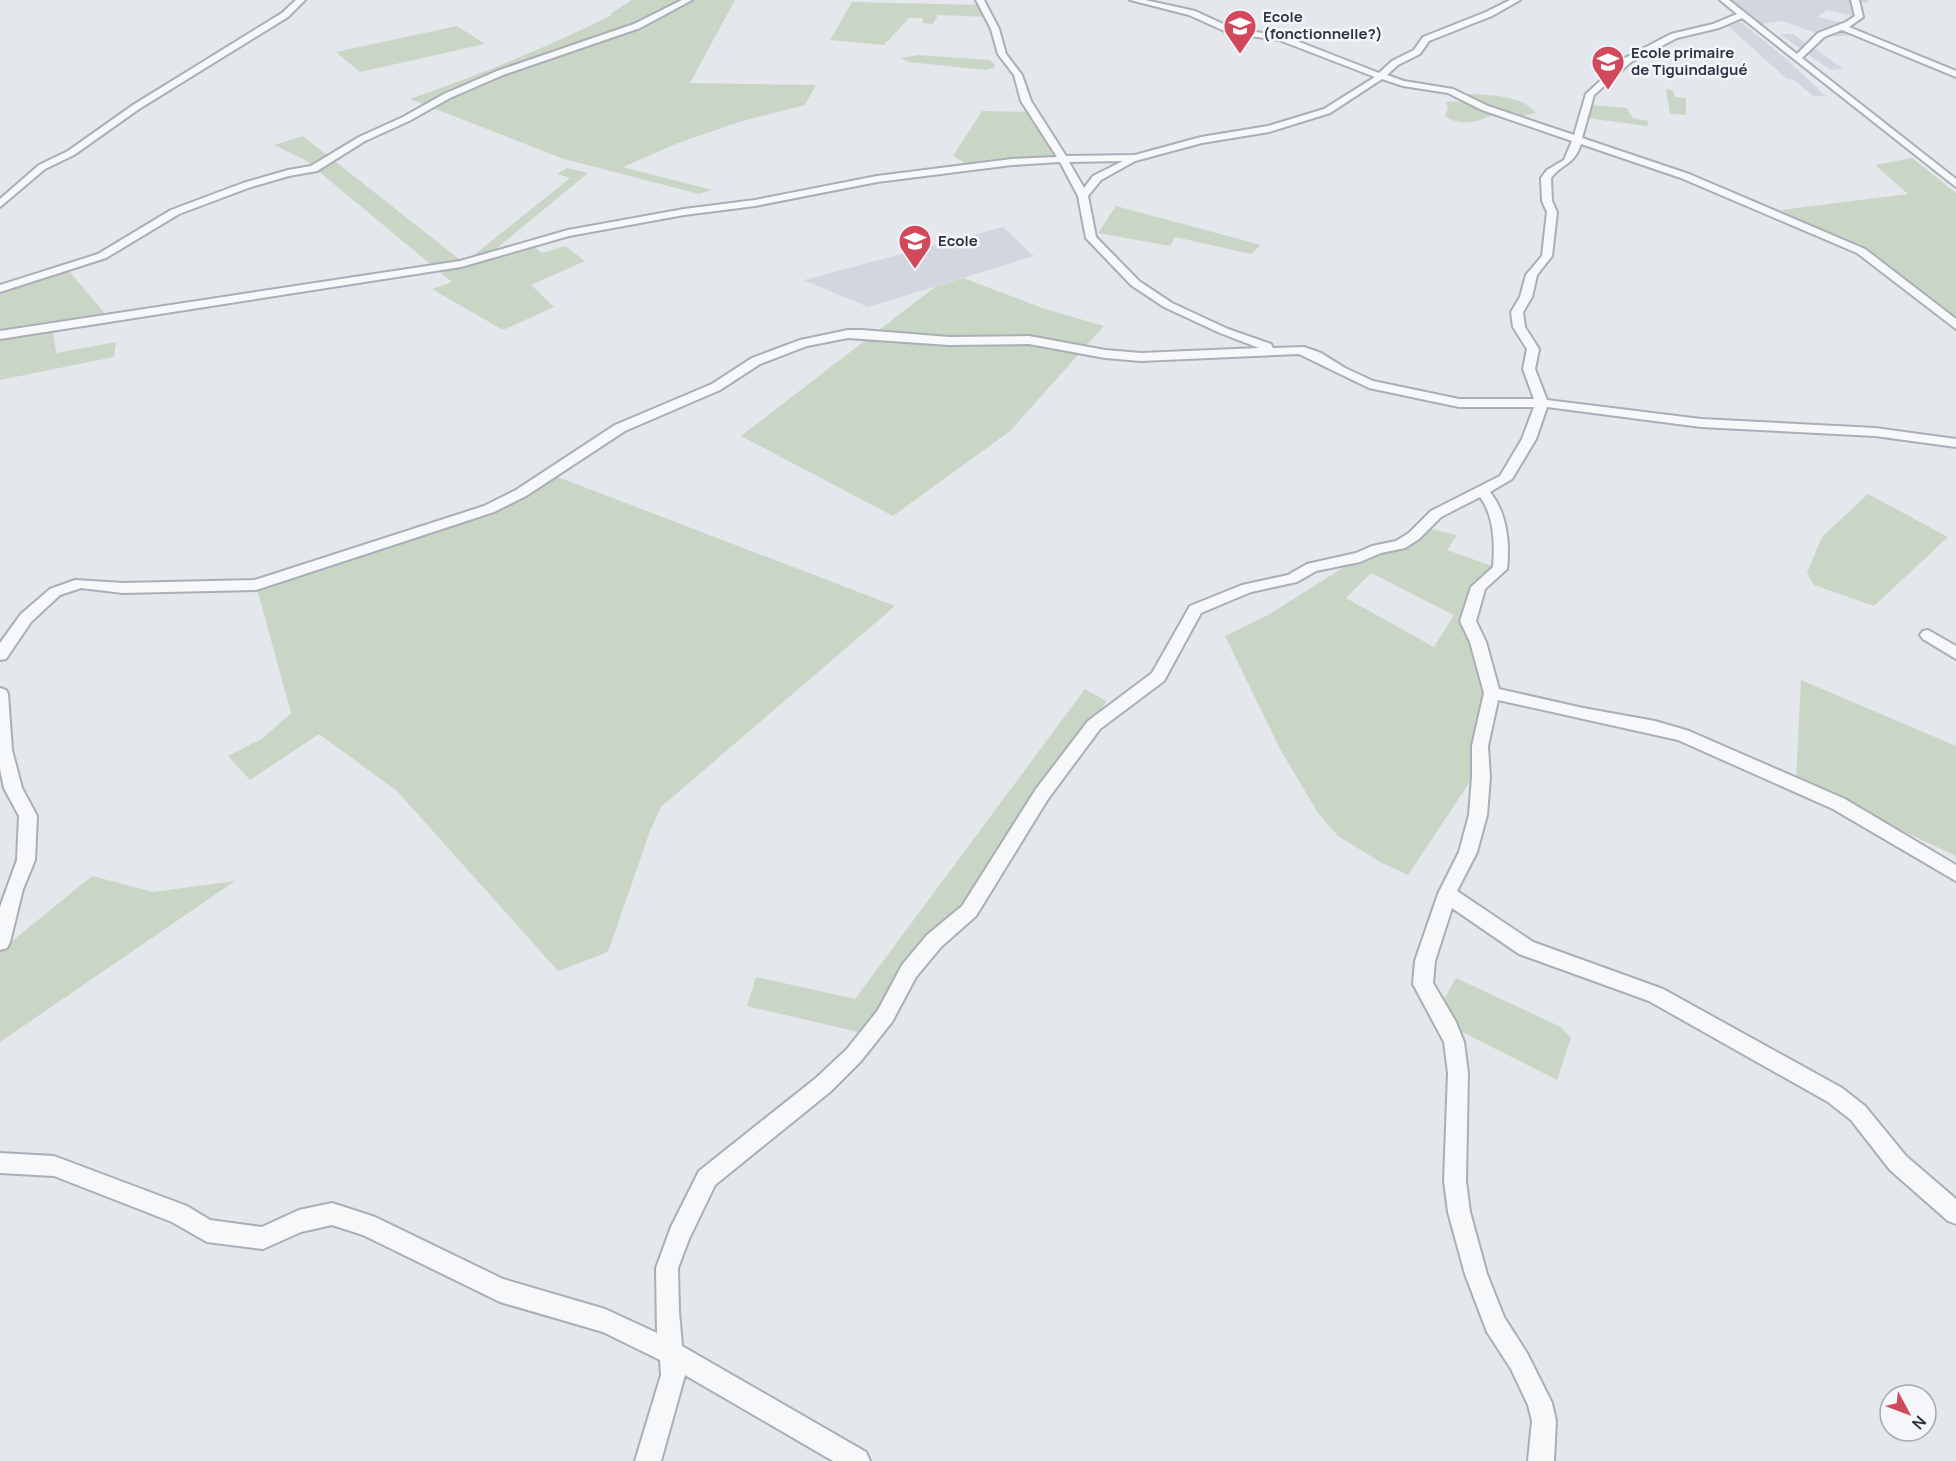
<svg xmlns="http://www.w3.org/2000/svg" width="1956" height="1461" font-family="Manrope,sans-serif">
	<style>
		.built { fill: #d2d6de }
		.green { fill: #c9d6c5; fill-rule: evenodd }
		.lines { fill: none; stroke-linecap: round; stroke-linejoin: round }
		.minor-casing { stroke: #a9aeb7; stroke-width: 4 }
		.minor { fill: #f7f8fa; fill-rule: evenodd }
		.labels { text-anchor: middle; stroke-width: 5; stroke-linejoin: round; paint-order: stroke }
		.far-poi-label { font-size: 15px; font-weight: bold; fill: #2b3445; stroke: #f4f6f9; text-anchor: start }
	</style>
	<rect width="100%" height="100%" fill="#e4e7ec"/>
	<!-- built -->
	<path class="built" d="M 1724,0 L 1869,0 L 1868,3 L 1857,2 L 1859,17 L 1827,10 L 1817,17 L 1849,24 L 1843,27 L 1860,32 L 1857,35 L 1838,36 L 1821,35 L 1783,21 L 1754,25 Z
		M 1738,20 L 1784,57 L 1826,96 L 1813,96 L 1793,79 L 1787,79 L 1727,25 L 1727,23 Z
		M 1780,34 L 1793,34 L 1844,69 L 1830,70 Z
		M 1003,227 L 1034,256 L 868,307 L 804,280 Z"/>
	<!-- green -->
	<path class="green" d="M 632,0 L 735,0 L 690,83 L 816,85 L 805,105 L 742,121 L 678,143 L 623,167 L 712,190 L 699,194 L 564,159 L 410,99 C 479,75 546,48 612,15 L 610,14 Z
		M 852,2 L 982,5 L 989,17 L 938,15 L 933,24 L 922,23 L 923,18 L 909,18 L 884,45 L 830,40 Z
		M 457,26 L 485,44 L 360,72 L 336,52 Z
		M 919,55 L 989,60 L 995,64 L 994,68 L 985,70 L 909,62 L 901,58 Z
		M 1666,89 L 1673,90 L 1675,97 L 1686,98 L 1686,115 L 1670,114 Z
		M 1469,94 C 1490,95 1522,95 1536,113 L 1513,118 L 1497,113 C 1479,121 1463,128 1445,116 L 1448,109 L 1446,102 L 1470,101 Z
		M 1591,105 L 1627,108 L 1633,118 L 1649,121 L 1647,126 L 1587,118 Z
		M 982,111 L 1033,112 L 1063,160 L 972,167 L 953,156 Z
		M 303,136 L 464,263 L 570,178 L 557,174 L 567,168 L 588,173 L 486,257 L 532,245 L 542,253 L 565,246 L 585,261 L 531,285 L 554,307 L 503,330 L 432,289 L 452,282 L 305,160 L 274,145 Z
		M 1912,158 L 1956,193 L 1956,324 L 1861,251 L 1809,229 L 1781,210 L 1908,194 L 1875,165 Z
		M 1116,206 L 1261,245 L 1251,254 L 1175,237 L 1170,246 L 1098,233 Z
		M 62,263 L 103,311 L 108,320 L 53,329 L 56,353 L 116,342 L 114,357 L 0,380 L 0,286 Z
		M 963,278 L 1045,309 L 1104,326 L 1010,431 L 893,516 L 741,436 L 935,287 Z
		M 550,474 L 895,606 L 661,807 L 650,831 L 608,952 L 558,971 L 397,791 L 319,734 L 250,780 L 228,756 L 263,738 L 291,713 L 256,585 L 453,521 Z
		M 1868,494 L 1948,537 L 1874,606 L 1814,585 L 1807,573 L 1822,537 Z
		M 1421,527 L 1457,535 L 1447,550 L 1500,569 L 1478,587 L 1468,621 L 1492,687 L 1479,768 L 1408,875 L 1382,863 L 1338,836 L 1318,813 L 1280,749 L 1225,636 L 1268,615 L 1360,557 L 1400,545 ZM 1371,573 L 1454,615 L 1434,647 L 1346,598 Z
		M 1801,680 L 1956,746 L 1956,856 L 1796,781 Z
		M 1085,689 L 1106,701 L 1094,725 L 969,911 L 934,941 L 871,1035 L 747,1006 L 756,977 L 855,999 Z
		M 92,876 L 153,892 L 235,881 L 0,1042 L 0,951 Z
		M 1456,978 L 1561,1027 L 1571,1038 L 1557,1080 L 1456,1029 L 1443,1001 Z"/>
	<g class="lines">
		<!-- minor casing -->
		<g class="minor-casing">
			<path id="minor" d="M 296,0 L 305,0 L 288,17 L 139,109 L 74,155 L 45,169 L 0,207 L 0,199 L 39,165 L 68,151 L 133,105 L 282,13 Z
				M 682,0 L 692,0 L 640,28 L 503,75 L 450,98 L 409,121 L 365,141 L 317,171 L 289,176 L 251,187 L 179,214 L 106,258 L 0,292 L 0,285 L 98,254 L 171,210 L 243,183 L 288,170 L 311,166 L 359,137 L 403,117 L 444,94 L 497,71 L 634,24 Z
				M 976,0 L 984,0 L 999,29 L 1006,54 L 1022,75 L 1031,101 L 1066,156 L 1135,155 L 1201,137 L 1268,126 L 1324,109 L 1375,77 L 1279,40 L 1229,33 L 1189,15 L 1130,0 L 1145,0 L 1195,11 L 1234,29 L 1284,36 L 1379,73 L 1392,61 L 1414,50 L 1423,37 L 1486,12 L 1510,0 L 1520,0 L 1492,16 L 1429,41 L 1420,54 L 1398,65 L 1387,75 L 1404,81 L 1453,89 L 1488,106 L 1574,135 L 1586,94 L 1625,58 L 1671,34 L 1713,24 L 1737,14 L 1720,0 L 1729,0 L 1797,54 L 1818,33 L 1846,22 L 1855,16 L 1851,0 L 1859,0 L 1863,17 L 1849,27 L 1956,71 L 1956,77 L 1842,30 L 1824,37 L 1802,58 L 1956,179 L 1956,187 L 1742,18 L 1719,28 L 1677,38 L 1631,62 L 1594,95 L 1582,138 L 1689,174 L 1865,249 L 1956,319 L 1956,329 L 1857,253 L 1681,178 L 1581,144 C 1574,166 1562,163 1551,178 L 1552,201 L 1557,212 L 1552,256 L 1537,275 L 1532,297 L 1523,312 L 1525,327 L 1539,349 L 1535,369 L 1547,400 L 1701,419 L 1875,428 L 1956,439 L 1956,447 L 1875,436 L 1701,427 L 1547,407 L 1536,439 L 1512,479 L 1490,492 C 1507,513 1510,543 1507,569 L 1485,589 L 1476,621 L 1486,642 L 1499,689 L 1583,708 L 1655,721 L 1689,731 L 1845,799 L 1956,865 L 1956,881 L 1833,809 L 1678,740 L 1498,700 L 1488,746 L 1490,777 L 1487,815 L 1477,852 L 1457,891 L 1533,942 L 1663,989 L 1842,1088 L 1865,1106 L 1906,1156 L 1956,1199 L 1956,1224 L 1948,1221 L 1890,1170 L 1851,1120 L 1828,1102 L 1649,1001 L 1519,954 L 1452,908 L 1435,961 L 1433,983 L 1456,1022 L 1464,1042 L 1468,1073 L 1466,1181 L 1470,1212 L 1487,1274 L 1504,1317 L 1527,1353 L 1552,1403 L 1556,1421 L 1554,1461 L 1528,1461 L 1532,1421 L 1528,1405 L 1511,1369 L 1487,1332 L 1465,1274 L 1448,1212 L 1444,1181 L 1448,1073 L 1444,1042 L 1413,984 L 1415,961 L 1438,894 L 1459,852 L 1469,815 L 1472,777 L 1472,746 L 1484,693 L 1470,642 L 1460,621 L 1471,587 L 1493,567 C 1495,545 1494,515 1480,497 L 1441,517 L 1419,539 L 1405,548 L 1381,553 L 1360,562 L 1316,571 L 1297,582 L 1251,592 L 1201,613 L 1164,681 L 1100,729 L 1048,799 L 976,916 L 941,947 L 916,977 L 892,1022 L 861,1061 L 830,1092 L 715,1185 L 689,1239 L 678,1268 L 679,1311 L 682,1346 L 866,1452 L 870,1461 L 833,1461 L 685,1375 L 661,1461 L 635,1461 L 661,1375 L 660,1360 L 603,1332 L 500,1302 L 363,1235 L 332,1225 L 301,1232 L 263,1249 L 207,1242 L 172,1222 L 54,1176 L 0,1173 L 0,1153 L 54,1156 L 187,1206 L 210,1220 L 262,1227 L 299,1210 L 332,1203 L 375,1217 L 503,1279 L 605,1309 L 657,1333 L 656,1268 L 671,1227 L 699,1171 L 816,1078 L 847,1049 L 878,1010 L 902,965 L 927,935 L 962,906 L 1036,789 L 1088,721 L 1152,673 L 1190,606 L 1242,585 L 1288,575 L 1307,564 L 1356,553 L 1372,546 L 1396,541 L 1409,533 L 1431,511 L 1500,476 L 1522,439 L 1534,407 L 1459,407 L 1369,388 L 1299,354 L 1141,361 L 1105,358 L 1029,344 L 949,345 L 848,338 L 807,346 L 760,364 L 720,390 L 625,431 L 526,496 L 494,512 L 256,590 L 123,593 L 81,588 L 60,595 L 31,622 L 6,659 L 0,660 L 0,643 L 21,614 L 50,589 L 75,580 L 123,583 L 255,580 L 484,506 L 516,490 L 615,425 L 712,384 L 752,358 L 800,340 L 848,330 L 862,330 L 949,337 L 1029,336 L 1105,350 L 1141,353 L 1259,348 L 1220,333 L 1164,307 L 1131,285 L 1086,238 L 1078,196 L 1060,162 L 1012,165 L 877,182 L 755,206 L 684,215 L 569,236 L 461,267 L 0,339 L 0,331 L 460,261 L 568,230 L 684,209 L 755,200 L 877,176 L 1012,159 L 1057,157 L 1021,101 L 1014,75 L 998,54 L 991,29 ZM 1382,79 L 1403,86 L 1448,93 L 1482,110 L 1572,141 L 1564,160 L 1547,170 L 1541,178 L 1542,201 L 1547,212 L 1542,256 L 1526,275 L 1520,297 L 1511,312 L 1513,327 L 1527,349 L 1523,369 L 1534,399 L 1459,399 L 1373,381 L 1345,368 L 1321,353 L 1304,347 L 1273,348 L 1271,344 L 1228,329 L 1172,303 L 1139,281 L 1096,237 L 1088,196 L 1101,180 L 1135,161 L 1202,143 L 1269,132 L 1330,113 ZM 1123,161 L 1093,176 L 1084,188 L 1069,162 Z
				M 1928,630 L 1956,646 L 1956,659 L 1923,639 L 1920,635 L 1923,631 Z
				M 0,688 L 6,690 L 8,694 L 12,750 L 22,788 L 37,816 L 35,860 L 23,889 L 10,942 L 7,948 L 0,950 L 0,907 L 17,860 L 19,816 L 4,788 L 0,769 Z"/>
		</g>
		<!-- minor -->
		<use href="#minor" class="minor"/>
	</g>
	<!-- icons -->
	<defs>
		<g id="school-pin" transform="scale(1.725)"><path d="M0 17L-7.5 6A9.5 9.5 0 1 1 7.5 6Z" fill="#d1495b" stroke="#f4f6f9"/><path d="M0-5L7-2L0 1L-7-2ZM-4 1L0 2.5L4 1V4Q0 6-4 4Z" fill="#fff"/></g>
	</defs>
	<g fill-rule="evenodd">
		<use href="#school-pin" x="1240" y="26"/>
		<use href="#school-pin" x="1608" y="62"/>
		<use href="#school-pin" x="915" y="241"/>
	</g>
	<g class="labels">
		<!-- far-poi labels -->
		<g class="far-poi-label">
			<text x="1263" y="22">Ecole<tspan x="1263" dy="17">(fonctionnelle?)</tspan></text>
			<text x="1631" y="58">Ecole primaire<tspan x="1631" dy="17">de Tiguindalgué</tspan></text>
			<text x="938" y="246">Ecole</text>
		</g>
	</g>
	<!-- north arrow -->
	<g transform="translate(1908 1413) rotate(131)"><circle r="28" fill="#f4f6f9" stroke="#a4a8b1" stroke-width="1.5"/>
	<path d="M0-4.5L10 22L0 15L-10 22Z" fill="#d1495b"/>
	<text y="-9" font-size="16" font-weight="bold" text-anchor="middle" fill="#2b3445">N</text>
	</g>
</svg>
